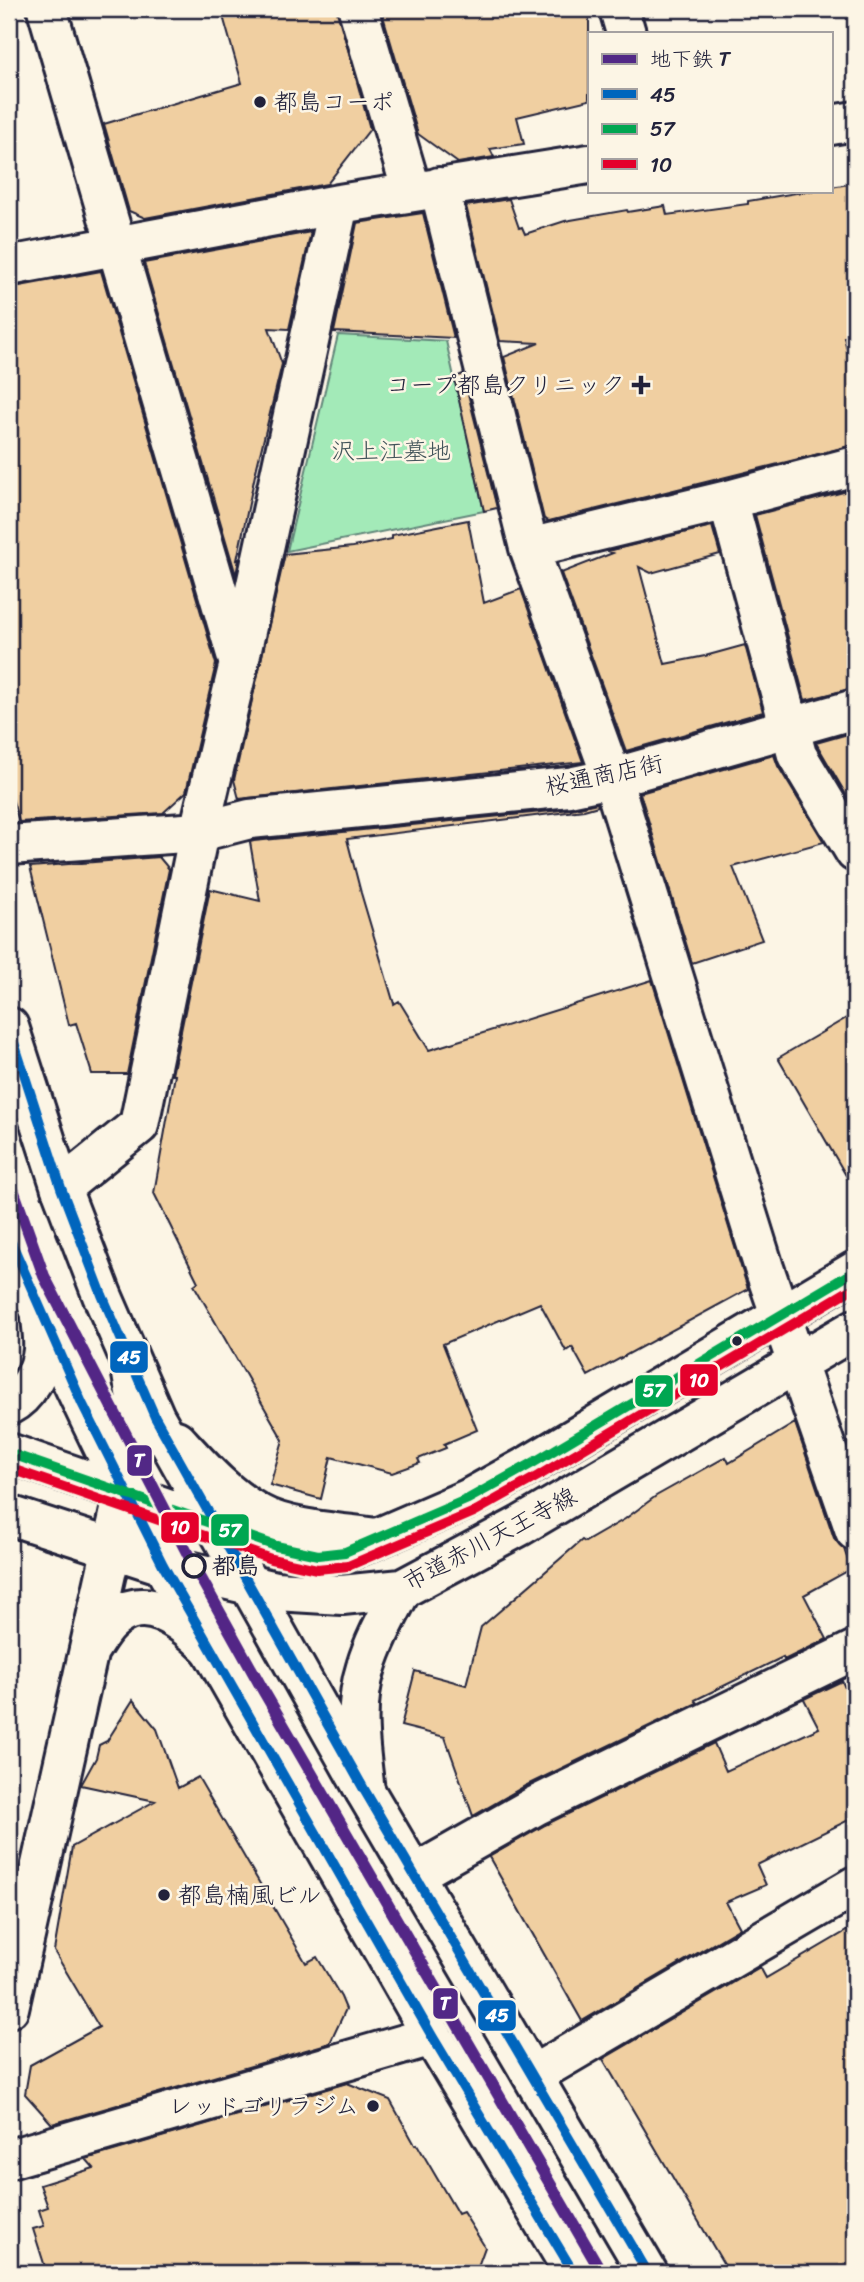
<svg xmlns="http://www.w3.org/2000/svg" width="864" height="2282" font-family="Sriracha,'Klee One',sans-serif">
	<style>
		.green { fill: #a3eab8; stroke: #62867a; stroke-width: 2 }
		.building { fill: #f0cfa1; stroke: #22223b; stroke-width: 2 }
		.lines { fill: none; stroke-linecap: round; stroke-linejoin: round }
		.minor-casing { stroke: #22223b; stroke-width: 44 }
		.major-casing { stroke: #22223b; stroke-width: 44 }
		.minor { stroke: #fcf5e5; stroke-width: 38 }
		.major { stroke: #fcf5e5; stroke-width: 38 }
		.bus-1-casing { stroke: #fcf5e5; stroke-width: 16 }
		.bus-2-casing { stroke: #fcf5e5; stroke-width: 16 }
		.bus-3-casing { stroke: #fcf5e5; stroke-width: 16 }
		.bus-1 { stroke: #0065bd; stroke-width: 10 }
		.bus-2 { stroke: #00a651; stroke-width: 10 }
		.bus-3 { stroke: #e4002b; stroke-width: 10 }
		.metro-1-casing { stroke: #fcf5e5; stroke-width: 18 }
		.metro-1 { stroke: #522886; stroke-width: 12 }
		.poi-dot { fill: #22223b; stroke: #fcf5e5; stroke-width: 2.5 }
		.stop-dot { fill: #fcf5e5; stroke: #22223b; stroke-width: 3.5 }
		.labels { text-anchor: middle; stroke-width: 5; stroke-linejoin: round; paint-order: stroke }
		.poi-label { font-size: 24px; fill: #22223b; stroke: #fcf5e5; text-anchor: start }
		.park-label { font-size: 24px; fill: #42545a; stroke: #fcf5e5 }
		.street-label { font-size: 24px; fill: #22223b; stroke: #fcf5e5 }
		.stop-label { font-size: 24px; font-weight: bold; fill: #22223b; stroke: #fcf5e5; text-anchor: start }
		.line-badge { stroke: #fcf5e5; stroke-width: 2.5 }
		.badge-label { font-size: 19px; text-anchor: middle; font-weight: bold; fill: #fff }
	</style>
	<rect width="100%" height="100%" fill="#fcf5e5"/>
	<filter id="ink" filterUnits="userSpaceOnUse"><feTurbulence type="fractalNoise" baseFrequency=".0143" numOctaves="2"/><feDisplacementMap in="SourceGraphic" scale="14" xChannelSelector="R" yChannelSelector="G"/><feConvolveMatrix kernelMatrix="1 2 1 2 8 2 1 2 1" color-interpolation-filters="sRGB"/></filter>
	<g filter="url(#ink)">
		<!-- green -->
		<path class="green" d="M 338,335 L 446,341 L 484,511 L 287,551 Z"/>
		<!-- building -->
		<path class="building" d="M 221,9 L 337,9 L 370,129 L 327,184 L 145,218 L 129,211 L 104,124 L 242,83 Z
			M 381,9 L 589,9 L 589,100 L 517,117 L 524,144 L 490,149 L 494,157 L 458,163 L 418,134 Z
			M 855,183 L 855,335 L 844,337 L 855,382 L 855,445 L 549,521 L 544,519 L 504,357 L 539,343 L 500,341 L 466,206 L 509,199 L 519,228 L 522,227 L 525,234 L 565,221 L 627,210 L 628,212 L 665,206 L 667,215 L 748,204 L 748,201 L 808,191 L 831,191 L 831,187 Z
			M 423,213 L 454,338 L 334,332 L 357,223 Z
			M 311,232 L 289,329 L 269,328 L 282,364 L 255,475 L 237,560 L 239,559 L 236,575 L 144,263 Z
			M 101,271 L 216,664 L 186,792 L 163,813 L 19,822 L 9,787 L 9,288 Z
			M 463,374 L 497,508 L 484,511 L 454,378 Z
			M 855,489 L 855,688 L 805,700 L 755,515 Z
			M 468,520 L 484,603 L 521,589 L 583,762 L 239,799 L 234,780 L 285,554 L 353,547 L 392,539 L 392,535 Z
			M 712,526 L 720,554 L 651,573 L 639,567 L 665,664 L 705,656 L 745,645 L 763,712 L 626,751 L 561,573 L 613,553 L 608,551 Z
			M 855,732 L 855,810 L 816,743 Z
			M 774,755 L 778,766 L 824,842 L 733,867 L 762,940 L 692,963 L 640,793 Z
			M 597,803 L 598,806 L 584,810 L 347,839 L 361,893 L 394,1004 L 399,1001 L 429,1050 L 652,980 L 748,1289 L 588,1376 L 572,1347 L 566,1351 L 540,1303 L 443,1344 L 477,1430 L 444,1444 L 446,1448 L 418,1459 L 420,1463 L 392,1473 L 331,1457 L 321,1499 L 270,1485 L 283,1440 L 194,1285 L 198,1282 L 154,1193 L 175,1075 L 172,1075 L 210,889 L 260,901 L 250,842 L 254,841 L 571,809 Z
			M 159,857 L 169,869 L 127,1074 L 92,1074 L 76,1023 L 69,1025 L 30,867 Z
			M 855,1013 L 855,1191 L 778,1058 Z
			M 795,1423 L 834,1538 L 844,1549 L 851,1569 L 804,1595 L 827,1639 L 784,1660 L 783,1657 L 695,1700 L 697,1703 L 525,1786 L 473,1816 L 445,1737 L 401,1726 L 415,1671 L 466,1685 L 481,1627 L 582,1540 L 585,1542 L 625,1519 L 656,1496 L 726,1457 L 729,1463 Z
			M 842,1681 L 855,1711 L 855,1817 L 757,1865 L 766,1885 L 726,1902 L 740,1928 L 582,2021 L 489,1857 L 545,1825 L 714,1743 L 726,1771 L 819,1728 L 804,1699 Z
			M 133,1700 L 157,1729 L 178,1788 L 198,1777 L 306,1963 L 317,1957 L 341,1997 L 346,2009 L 330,2043 L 52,2124 L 25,2094 L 30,2065 L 99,2027 L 54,1951 L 72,1847 L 155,1801 L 81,1785 L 96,1758 L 99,1745 L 107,1741 Z
			M 855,1926 L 855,2273 L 729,2273 L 603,2059 L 760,1967 L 766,1978 Z
			M 347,2083 L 390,2100 L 415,2145 L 417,2144 L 458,2214 L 463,2212 L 485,2247 L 477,2269 L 465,2273 L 47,2273 L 33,2229 L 44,2226 L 39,2210 L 48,2207 L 40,2185 L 94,2168 L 86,2159 Z"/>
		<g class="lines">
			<!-- minor casing -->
			<g class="minor-casing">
				<path id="minor" d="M 47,9 L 238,661
					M 358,9 L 412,192
					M 619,9 L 626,33
					M 831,125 L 855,121
					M 439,187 L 529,548 L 612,778 L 764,1268 L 855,1531
					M 9,266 L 339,204 L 589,164
					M 728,500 L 797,755 L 855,852
					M 529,548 L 728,500 L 855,466
					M 9,845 L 199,832 L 250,819 L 569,787 L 612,778 L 855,709
					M 61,1188 L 139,1125 L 199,832 L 239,663 L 339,204
					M 9,1405 C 27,1396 41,1371 43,1350 C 44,1340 42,1328 41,1317
					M 176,1440 C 201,1467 226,1496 259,1514 C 287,1530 343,1533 375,1538
					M 90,1649 C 96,1640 102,1629 110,1622 C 145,1589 183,1621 209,1647
					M 365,1791 C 360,1750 353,1707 366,1667 C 374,1640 389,1614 402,1589
					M 415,1874 L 535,1806 L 855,1650
					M 9,2008 L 140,1421 L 132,1374
					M 533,2075 L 855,1886
					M 9,2159 L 432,2036"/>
			</g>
			<!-- major casing -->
			<g class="major-casing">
				<path id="major" d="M 9,1027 L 61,1188 L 102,1295 L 155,1417 L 365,1791 L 648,2273
					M 9,1237 C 54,1349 107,1458 163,1565 L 432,2036 L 574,2273
					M 9,1453 L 276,1546 L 318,1555 L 345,1552 L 468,1499 L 531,1464 L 855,1271
					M 9,1515 L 163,1565 L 276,1591 L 342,1595 L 402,1589 L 520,1526 L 855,1329"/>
			</g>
			<!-- minor -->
			<use href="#minor" class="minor"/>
			<!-- major -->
			<use href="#major" class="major"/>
			<!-- bus-1 casing -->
			<g class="bus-1-casing">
				<path id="bus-1" d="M 9,1027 L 61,1188 L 102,1295 L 155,1417 L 365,1791 L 648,2273
					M 9,1237 L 82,1403 L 163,1565 L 432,2036 L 574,2273"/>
			</g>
			<!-- bus-2 casing -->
			<g class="bus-2-casing">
				<path id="bus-2" d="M 9,1453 L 276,1546 L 318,1555 L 345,1552 L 468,1499 L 531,1464 L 855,1271"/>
			</g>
			<!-- bus-3 casing -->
			<g class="bus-3-casing">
				<path id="bus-3" d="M 9,1468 L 271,1559 L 317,1569 L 348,1566 L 474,1512 L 538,1476 L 855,1287"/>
			</g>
			<!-- bus-1 -->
			<use href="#bus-1" class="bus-1"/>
			<!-- bus-2 -->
			<use href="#bus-2" class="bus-2"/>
			<!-- bus-3 -->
			<use href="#bus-3" class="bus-3"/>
			<!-- metro-1 casing -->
			<g class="metro-1-casing">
				<path id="metro-1" d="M 9,1178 L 44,1276 L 194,1566 L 263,1690 L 602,2273"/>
			</g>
			<!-- metro-1 -->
			<use href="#metro-1" class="metro-1"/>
		</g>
	</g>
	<!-- markers -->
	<g class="poi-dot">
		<circle cx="260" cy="102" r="7"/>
		<path d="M637.5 374.5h7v7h7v7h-7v7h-7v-7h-7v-7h7z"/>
		<circle cx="737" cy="1341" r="6"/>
		<circle cx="164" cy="1895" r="7"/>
		<circle cx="373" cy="2106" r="7"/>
	</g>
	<circle class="stop-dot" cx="194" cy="1566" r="11"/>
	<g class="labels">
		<!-- poi labels -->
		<g class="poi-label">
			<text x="274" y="110">都島コーポ</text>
			<text x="625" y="393" text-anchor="end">コープ都島クリニック</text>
			<text x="178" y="1903">都島楠風ビル</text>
			<text x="359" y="2114" text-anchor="end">レッドゴリラジム</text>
		</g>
		<!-- park labels -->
		<g class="park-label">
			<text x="391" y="459">沢上江墓地</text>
		</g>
		<!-- street labels -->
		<g class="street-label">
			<text transform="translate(604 775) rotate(-12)" y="8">桜通商店街</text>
			<text transform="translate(490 1539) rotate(-28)" y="8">市道赤川天王寺線</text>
		</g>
		<!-- stop labels -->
		<g class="stop-label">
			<text x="212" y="1574">都島</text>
		</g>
	</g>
	<g class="line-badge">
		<rect x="109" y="1340" width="40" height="34" rx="7" fill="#0065bd"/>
		<rect x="679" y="1363" width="40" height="34" rx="7" fill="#e4002b"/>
		<rect x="634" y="1374" width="40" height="34" rx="7" fill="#00a651"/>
		<rect x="126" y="1444" width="27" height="33" rx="7" fill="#522886"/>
		<rect x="160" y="1511" width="40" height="33" rx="7" fill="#e4002b"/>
		<rect x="210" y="1513" width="40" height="34" rx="7" fill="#00a651"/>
		<rect x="432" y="1987" width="27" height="33" rx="7" fill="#522886"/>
		<rect x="477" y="1999" width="40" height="33" rx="7" fill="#0065bd"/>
	</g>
	<g class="badge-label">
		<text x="129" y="1364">45</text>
		<text x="699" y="1387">10</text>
		<text x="654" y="1397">57</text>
		<text x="139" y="1467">T</text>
		<text x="180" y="1534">10</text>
		<text x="230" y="1537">57</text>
		<text x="445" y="2010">T</text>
		<text x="497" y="2022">45</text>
	</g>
	<!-- margin -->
	<rect width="864" height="2282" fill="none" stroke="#fcf5e5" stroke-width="35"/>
	<rect x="18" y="18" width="829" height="2247" fill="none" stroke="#22223b" stroke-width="2.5" filter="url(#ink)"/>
	<!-- legend -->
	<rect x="588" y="32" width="245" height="161" fill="#fcf5e5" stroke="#a5a1a1" stroke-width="2"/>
	<rect x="602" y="54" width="35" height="10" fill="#522886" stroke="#a5a1a1" stroke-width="2"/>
	<text x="650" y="66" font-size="21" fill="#22223b">地下鉄 T</text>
	<rect x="602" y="89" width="35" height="10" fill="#0065bd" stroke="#a5a1a1" stroke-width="2"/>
	<text x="650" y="102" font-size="21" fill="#22223b">45</text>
	<rect x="602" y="124" width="35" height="10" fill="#00a651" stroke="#a5a1a1" stroke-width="2"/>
	<text x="650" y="136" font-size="21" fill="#22223b">57</text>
	<rect x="602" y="159" width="35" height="10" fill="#e4002b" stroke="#a5a1a1" stroke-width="2"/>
	<text x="650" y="172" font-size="21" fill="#22223b">10</text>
</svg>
